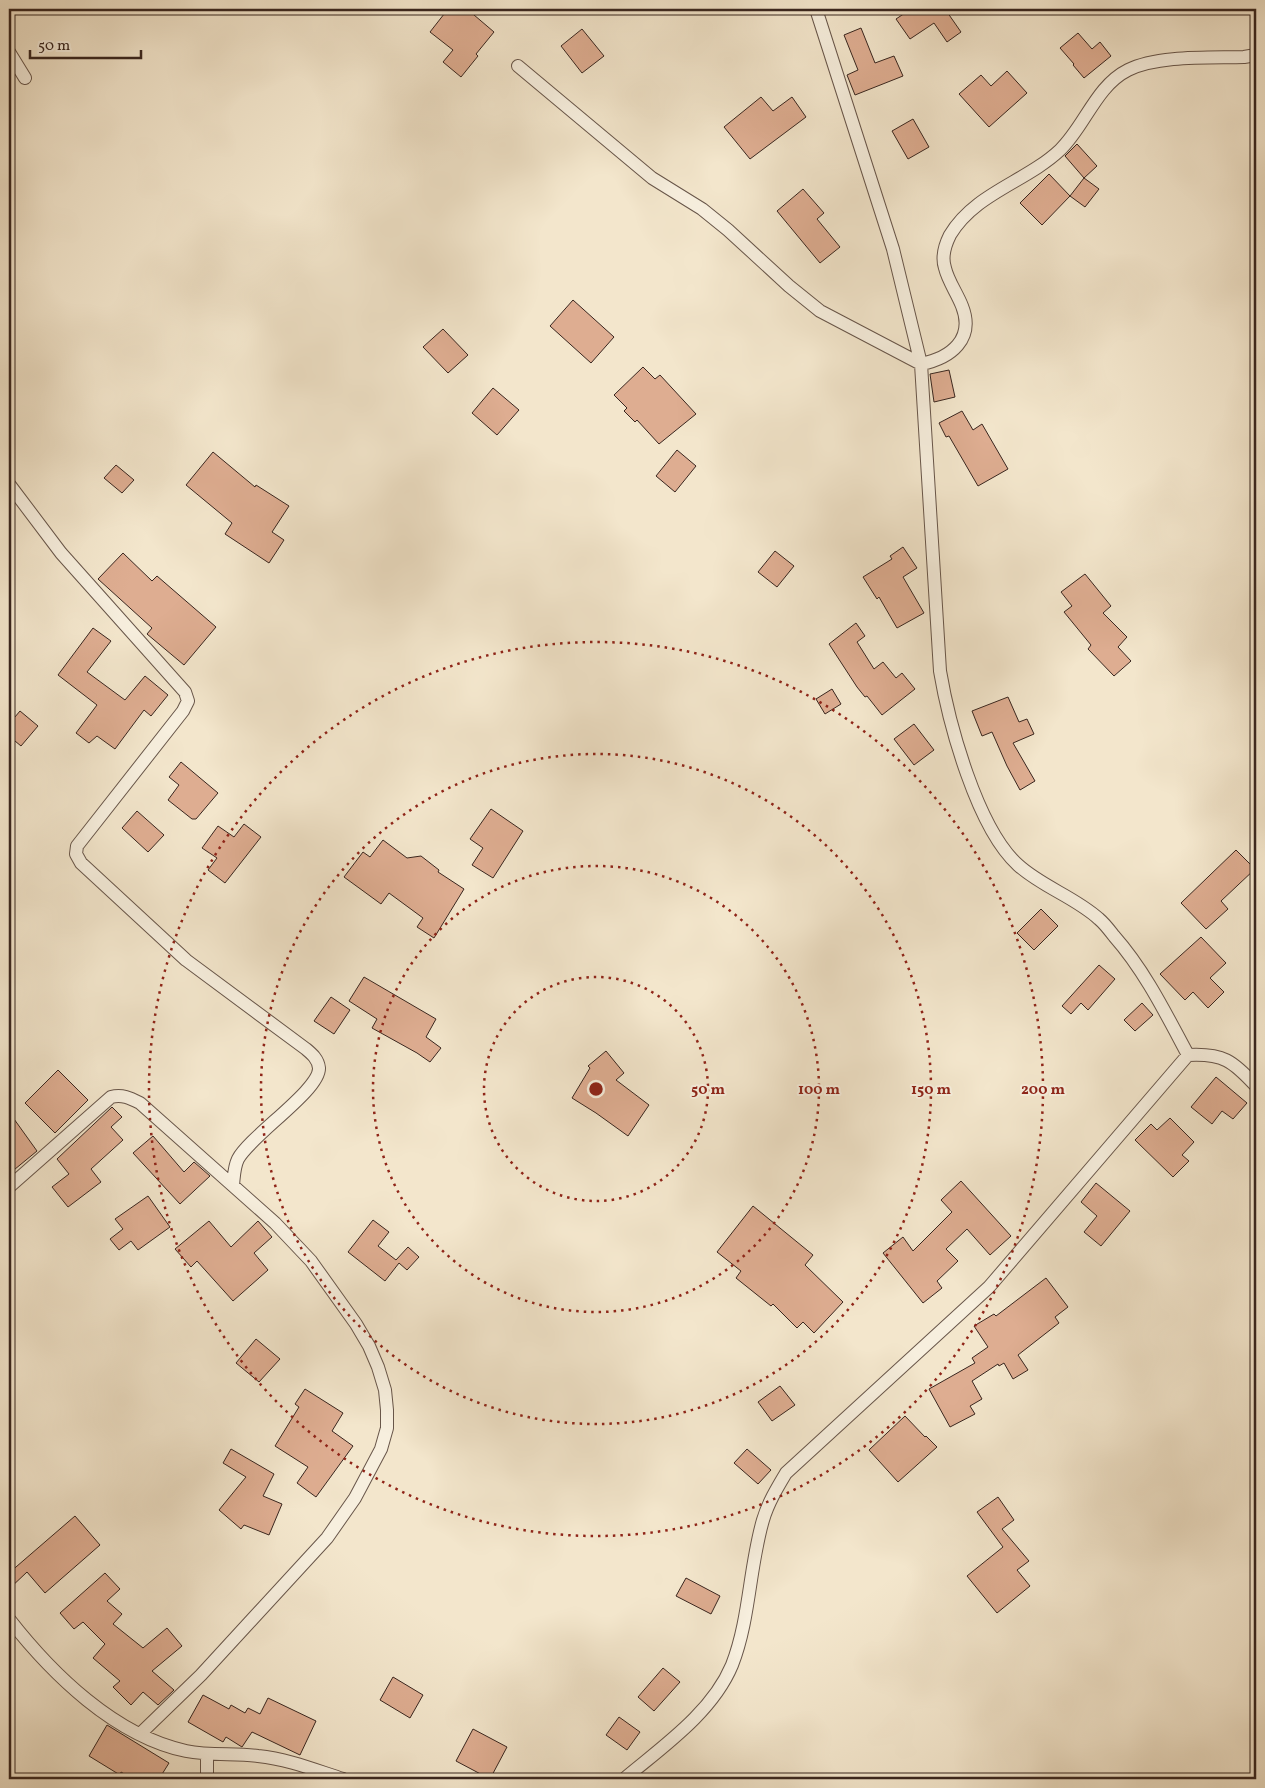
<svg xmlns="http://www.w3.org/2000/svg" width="1265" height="1788" font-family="Vollkorn,serif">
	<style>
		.building { fill: #dead91; stroke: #39261f }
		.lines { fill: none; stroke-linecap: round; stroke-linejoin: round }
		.minor-casing { stroke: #68564a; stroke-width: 14 }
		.minor { stroke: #f7efde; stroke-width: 12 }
		.ring { fill: none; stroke: #8f2418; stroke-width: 2.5; stroke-dasharray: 2.5 5 }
		.centre { fill: #8f2418; stroke: #f7efde; stroke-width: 2.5 }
		.ring-label { font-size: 15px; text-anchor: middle; font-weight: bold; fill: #8f2418; stroke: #f7efde; stroke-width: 4; stroke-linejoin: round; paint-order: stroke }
	</style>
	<rect width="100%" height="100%" fill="#f3e6cc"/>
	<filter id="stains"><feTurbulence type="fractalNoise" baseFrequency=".004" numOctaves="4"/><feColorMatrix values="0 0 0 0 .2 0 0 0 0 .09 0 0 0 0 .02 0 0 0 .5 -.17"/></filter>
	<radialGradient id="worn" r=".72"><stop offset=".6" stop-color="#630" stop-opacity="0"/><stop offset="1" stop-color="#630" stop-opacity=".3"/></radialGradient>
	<!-- building -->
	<path class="building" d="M 448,9 L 467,9 L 494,32 L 476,54 L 478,56 L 461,77 L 443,62 L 453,50 L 430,32 Z
		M 911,9 L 945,9 L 961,32 L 947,42 L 934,23 L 910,39 L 896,19 Z
		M 861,28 L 875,63 L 894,56 L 903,76 L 855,95 L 847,75 L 858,70 L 844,35 Z
		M 582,29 L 604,56 L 582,73 L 561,46 Z
		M 1078,33 L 1092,49 L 1100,42 L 1111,56 L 1084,78 L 1073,65 L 1074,64 L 1060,48 Z
		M 1007,71 L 1027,93 L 989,127 L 959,94 L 981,75 L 991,86 Z
		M 761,97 L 773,111 L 792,97 L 806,117 L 750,159 L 724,127 Z
		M 913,119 L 929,147 L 908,159 L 892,131 Z
		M 1077,144 L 1097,166 L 1084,178 L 1065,156 Z
		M 1049,174 L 1070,196 L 1084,178 L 1099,189 L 1085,207 L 1070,196 L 1042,225 L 1020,203 Z
		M 803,189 L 824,213 L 817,219 L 840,247 L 820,263 L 777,211 Z
		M 573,300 L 614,337 L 591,363 L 550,326 Z
		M 443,329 L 468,355 L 448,373 L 423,347 Z
		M 643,367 L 655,379 L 660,375 L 696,414 L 659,444 L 637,420 L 635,422 L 624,411 L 627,408 L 614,395 Z
		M 949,370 L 955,397 L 934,402 L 930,374 Z
		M 493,388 L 519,410 L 497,435 L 472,413 Z
		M 962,411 L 973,430 L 982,424 L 1008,469 L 978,486 L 949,436 L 946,437 L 939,423 Z
		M 677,450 L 696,466 L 675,492 L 656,476 Z
		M 213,452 L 255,487 L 256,485 L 289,506 L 272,532 L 284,540 L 269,563 L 225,534 L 232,523 L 186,485 Z
		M 116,465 L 134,480 L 122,493 L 104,478 Z
		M 903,547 L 917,568 L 903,577 L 924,613 L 897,628 L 879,597 L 877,599 L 863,577 L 892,559 L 890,556 Z
		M 775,551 L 794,566 L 777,587 L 758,572 Z
		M 123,553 L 152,581 L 157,576 L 216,627 L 184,665 L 147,634 L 152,628 L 98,579 Z
		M 1085,574 L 1111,606 L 1103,613 L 1127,637 L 1118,647 L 1131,661 L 1114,676 L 1088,649 L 1091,645 L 1064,612 L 1072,606 L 1061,592 Z
		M 856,623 L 865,636 L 857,642 L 874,669 L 883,662 L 896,678 L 902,673 L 915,689 L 882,715 L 867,696 L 865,697 L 857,687 L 829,644 Z
		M 93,628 L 111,641 L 87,672 L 125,700 L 145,676 L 168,695 L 151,716 L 144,710 L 115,749 L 97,736 L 89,743 L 76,733 L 97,705 L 58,675 Z
		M 832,689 L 841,704 L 825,714 L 816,699 Z
		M 1008,697 L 1019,722 L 1027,719 L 1034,734 L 1013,743 L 1035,781 L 1020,790 L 1007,766 L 992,732 L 982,736 L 972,711 Z
		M 20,711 L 38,726 L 21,746 L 9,736 L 9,724 Z
		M 914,724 L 934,750 L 914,765 L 894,739 Z
		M 181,762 L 218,793 L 196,819 L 192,819 L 168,800 L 179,785 L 169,777 Z
		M 491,809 L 523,831 L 493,878 L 472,865 L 483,848 L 470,839 Z
		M 137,811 L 164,835 L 148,852 L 122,828 Z
		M 244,824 L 261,837 L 225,883 L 208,870 L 217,858 L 202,848 L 218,826 L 234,837 Z
		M 383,840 L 407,858 L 421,856 L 439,870 L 438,872 L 464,889 L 434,938 L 417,927 L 423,918 L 389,893 L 381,904 L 344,877 L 363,852 L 370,857 Z
		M 1236,850 L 1255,869 L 1221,901 L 1228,909 L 1206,929 L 1181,903 Z
		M 1041,909 L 1058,926 L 1034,950 L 1017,933 Z
		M 1201,937 L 1226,963 L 1210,978 L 1224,992 L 1208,1008 L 1193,992 L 1185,1000 L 1160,974 Z
		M 1099,965 L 1115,979 L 1088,1010 L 1081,1003 L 1071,1014 L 1062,1006 Z
		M 364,977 L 436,1019 L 426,1037 L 441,1048 L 430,1062 L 417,1053 L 372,1028 L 377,1019 L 349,1001 Z
		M 331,997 L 350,1010 L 334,1034 L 314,1021 Z
		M 1142,1003 L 1153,1015 L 1135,1031 L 1124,1020 Z
		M 606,1051 L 624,1073 L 616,1080 L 649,1105 L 628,1136 L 596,1113 L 572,1098 L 590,1068 L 588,1066 Z
		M 58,1070 L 88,1100 L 55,1133 L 25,1103 Z
		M 1216,1077 L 1247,1103 L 1233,1119 L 1222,1111 L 1212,1124 L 1191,1107 Z
		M 112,1107 L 122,1117 L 111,1127 L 123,1140 L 91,1169 L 101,1182 L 68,1207 L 52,1187 L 69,1174 L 57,1159 Z
		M 9,1112 L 37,1151 L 9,1174 Z
		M 1170,1118 L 1194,1142 L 1182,1155 L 1189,1161 L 1173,1177 L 1135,1140 L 1151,1124 L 1157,1130 Z
		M 153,1136 L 184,1172 L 194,1162 L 210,1176 L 180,1204 L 133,1153 Z
		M 961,1181 L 1011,1236 L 990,1255 L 967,1229 L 946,1249 L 958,1261 L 937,1281 L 942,1288 L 923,1303 L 883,1253 L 903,1237 L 913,1251 L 952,1212 L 941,1200 Z
		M 1096,1183 L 1130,1211 L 1101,1246 L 1084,1232 L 1097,1216 L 1081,1202 Z
		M 148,1196 L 170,1227 L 138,1250 L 131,1241 L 119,1250 L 110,1239 L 123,1229 L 115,1219 Z
		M 753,1206 L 813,1255 L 805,1265 L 843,1302 L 814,1333 L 803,1322 L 797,1328 L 773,1304 L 771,1306 L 736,1278 L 741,1271 L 717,1252 Z
		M 373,1220 L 389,1232 L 378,1246 L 396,1260 L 408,1247 L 419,1257 L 407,1270 L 399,1263 L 385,1281 L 348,1252 Z
		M 209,1221 L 231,1247 L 258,1221 L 272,1237 L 254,1253 L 268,1270 L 233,1301 L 197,1261 L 191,1267 L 175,1249 Z
		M 1046,1278 L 1068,1307 L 1055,1317 L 1059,1323 L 1018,1355 L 1028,1370 L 1013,1379 L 1004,1363 L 999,1366 L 998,1364 L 972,1381 L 982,1399 L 970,1406 L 975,1414 L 950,1427 L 929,1389 L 975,1363 L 972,1358 L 988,1347 L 974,1326 L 994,1314 L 996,1316 Z
		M 256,1339 L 280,1359 L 259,1382 L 236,1363 Z
		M 780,1386 L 795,1405 L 772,1421 L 758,1402 Z
		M 305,1389 L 343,1413 L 332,1431 L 353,1446 L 316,1497 L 297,1483 L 308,1467 L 275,1446 L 299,1407 L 295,1404 Z
		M 905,1416 L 925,1437 L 926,1436 L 937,1447 L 898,1482 L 869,1450 Z
		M 231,1449 L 274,1474 L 263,1496 L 282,1504 L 269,1535 L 244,1525 L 241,1529 L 219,1510 L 246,1477 L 223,1463 Z
		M 747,1449 L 771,1470 L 758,1484 L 734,1463 Z
		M 998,1497 L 1014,1520 L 1002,1529 L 1029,1561 L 1017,1570 L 1030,1586 L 997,1613 L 967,1576 L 1003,1547 L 977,1512 Z
		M 75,1516 L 100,1545 L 45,1593 L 27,1572 L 9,1589 L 9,1573 Z
		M 105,1573 L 120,1589 L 107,1601 L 122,1614 L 113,1624 L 143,1648 L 167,1628 L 182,1646 L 152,1671 L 174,1690 L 158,1705 L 143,1692 L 131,1705 L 113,1687 L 120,1681 L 93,1658 L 105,1644 L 83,1622 L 74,1629 L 60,1613 Z
		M 686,1578 L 720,1596 L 711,1614 L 676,1596 Z
		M 663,1668 L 680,1682 L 654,1711 L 638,1697 Z
		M 393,1677 L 423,1695 L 410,1718 L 380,1700 Z
		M 203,1695 L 229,1709 L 231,1705 L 245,1713 L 248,1708 L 260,1714 L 268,1698 L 316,1721 L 300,1755 L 252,1732 L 242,1747 L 226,1737 L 223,1742 L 188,1722 Z
		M 619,1717 L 640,1732 L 627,1750 L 606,1735 Z
		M 107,1725 L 169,1763 L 159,1779 L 133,1779 L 121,1772 L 120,1775 L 89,1756 Z
		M 473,1729 L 507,1747 L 490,1779 L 456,1761 Z"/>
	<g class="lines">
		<!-- minor casing -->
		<g class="minor-casing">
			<path id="minor" d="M 9,52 L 25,78
				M 518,66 L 652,178 L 702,209 L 728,230 L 789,286 L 820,311 L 921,364 C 951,358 975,339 962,306 C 957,293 948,281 945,268 C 941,256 945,245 950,235 C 975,193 1026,182 1060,150 C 1085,126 1096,86 1128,70 C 1158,55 1211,58 1244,57 L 1256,55
				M 9,484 L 61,553 L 185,692 L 188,701 L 183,711 L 77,846 L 76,854 L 81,863 L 186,960 L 306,1049 C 312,1054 318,1059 319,1068 C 320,1090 250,1136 238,1159 C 234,1167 234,1176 233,1185
				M 1188,1055 C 1223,1053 1233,1061 1256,1086
				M 9,1187 L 111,1097 C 122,1094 130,1098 140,1103 L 275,1223 L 311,1261 L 356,1324 L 369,1346 L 378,1367 L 385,1390 L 387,1410 L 387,1428 L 381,1449 L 355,1498 L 327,1538 L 201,1675 L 140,1734
				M 9,1619 C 52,1674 115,1736 186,1751 C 210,1756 234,1753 258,1756 C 288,1759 315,1770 343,1779
				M 207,1779 L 207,1755
				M 624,1779 C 662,1747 712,1713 732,1665 C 750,1619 749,1568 763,1520 C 768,1503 777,1488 786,1473 L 989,1287 L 1188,1055 C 1166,1014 1145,971 1114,936 C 1110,931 1105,924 1099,919 C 1075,897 1042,887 1018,865 C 977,828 949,724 940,671 L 921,364 L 893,249 L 816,9"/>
		</g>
		<!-- minor -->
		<use href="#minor" class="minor"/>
	</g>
	<!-- distance rings -->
	<g class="ring">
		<circle cx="596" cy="1089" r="112"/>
		<circle cx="596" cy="1089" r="223"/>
		<circle cx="596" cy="1089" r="335"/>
		<circle cx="596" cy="1089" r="447"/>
	</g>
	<circle cx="596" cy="1089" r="8" class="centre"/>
	<g class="ring-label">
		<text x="708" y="1094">50 m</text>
		<text x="819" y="1094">100 m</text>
		<text x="931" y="1094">150 m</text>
		<text x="1043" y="1094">200 m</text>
	</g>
	<!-- margin -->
	<rect width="1265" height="1788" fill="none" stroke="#f3e6cc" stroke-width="30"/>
	<rect x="10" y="10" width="1245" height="1768" fill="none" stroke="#39261f" stroke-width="2.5"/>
	<rect x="15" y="15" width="1235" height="1758" fill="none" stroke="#39261f"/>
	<!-- scale -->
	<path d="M30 50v8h111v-8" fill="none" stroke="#39261f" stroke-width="2.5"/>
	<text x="38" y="50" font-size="15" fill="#39261f" stroke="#f7efde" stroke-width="4" paint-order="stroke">50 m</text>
	<rect width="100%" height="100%" filter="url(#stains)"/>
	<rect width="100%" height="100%" fill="url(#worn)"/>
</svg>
